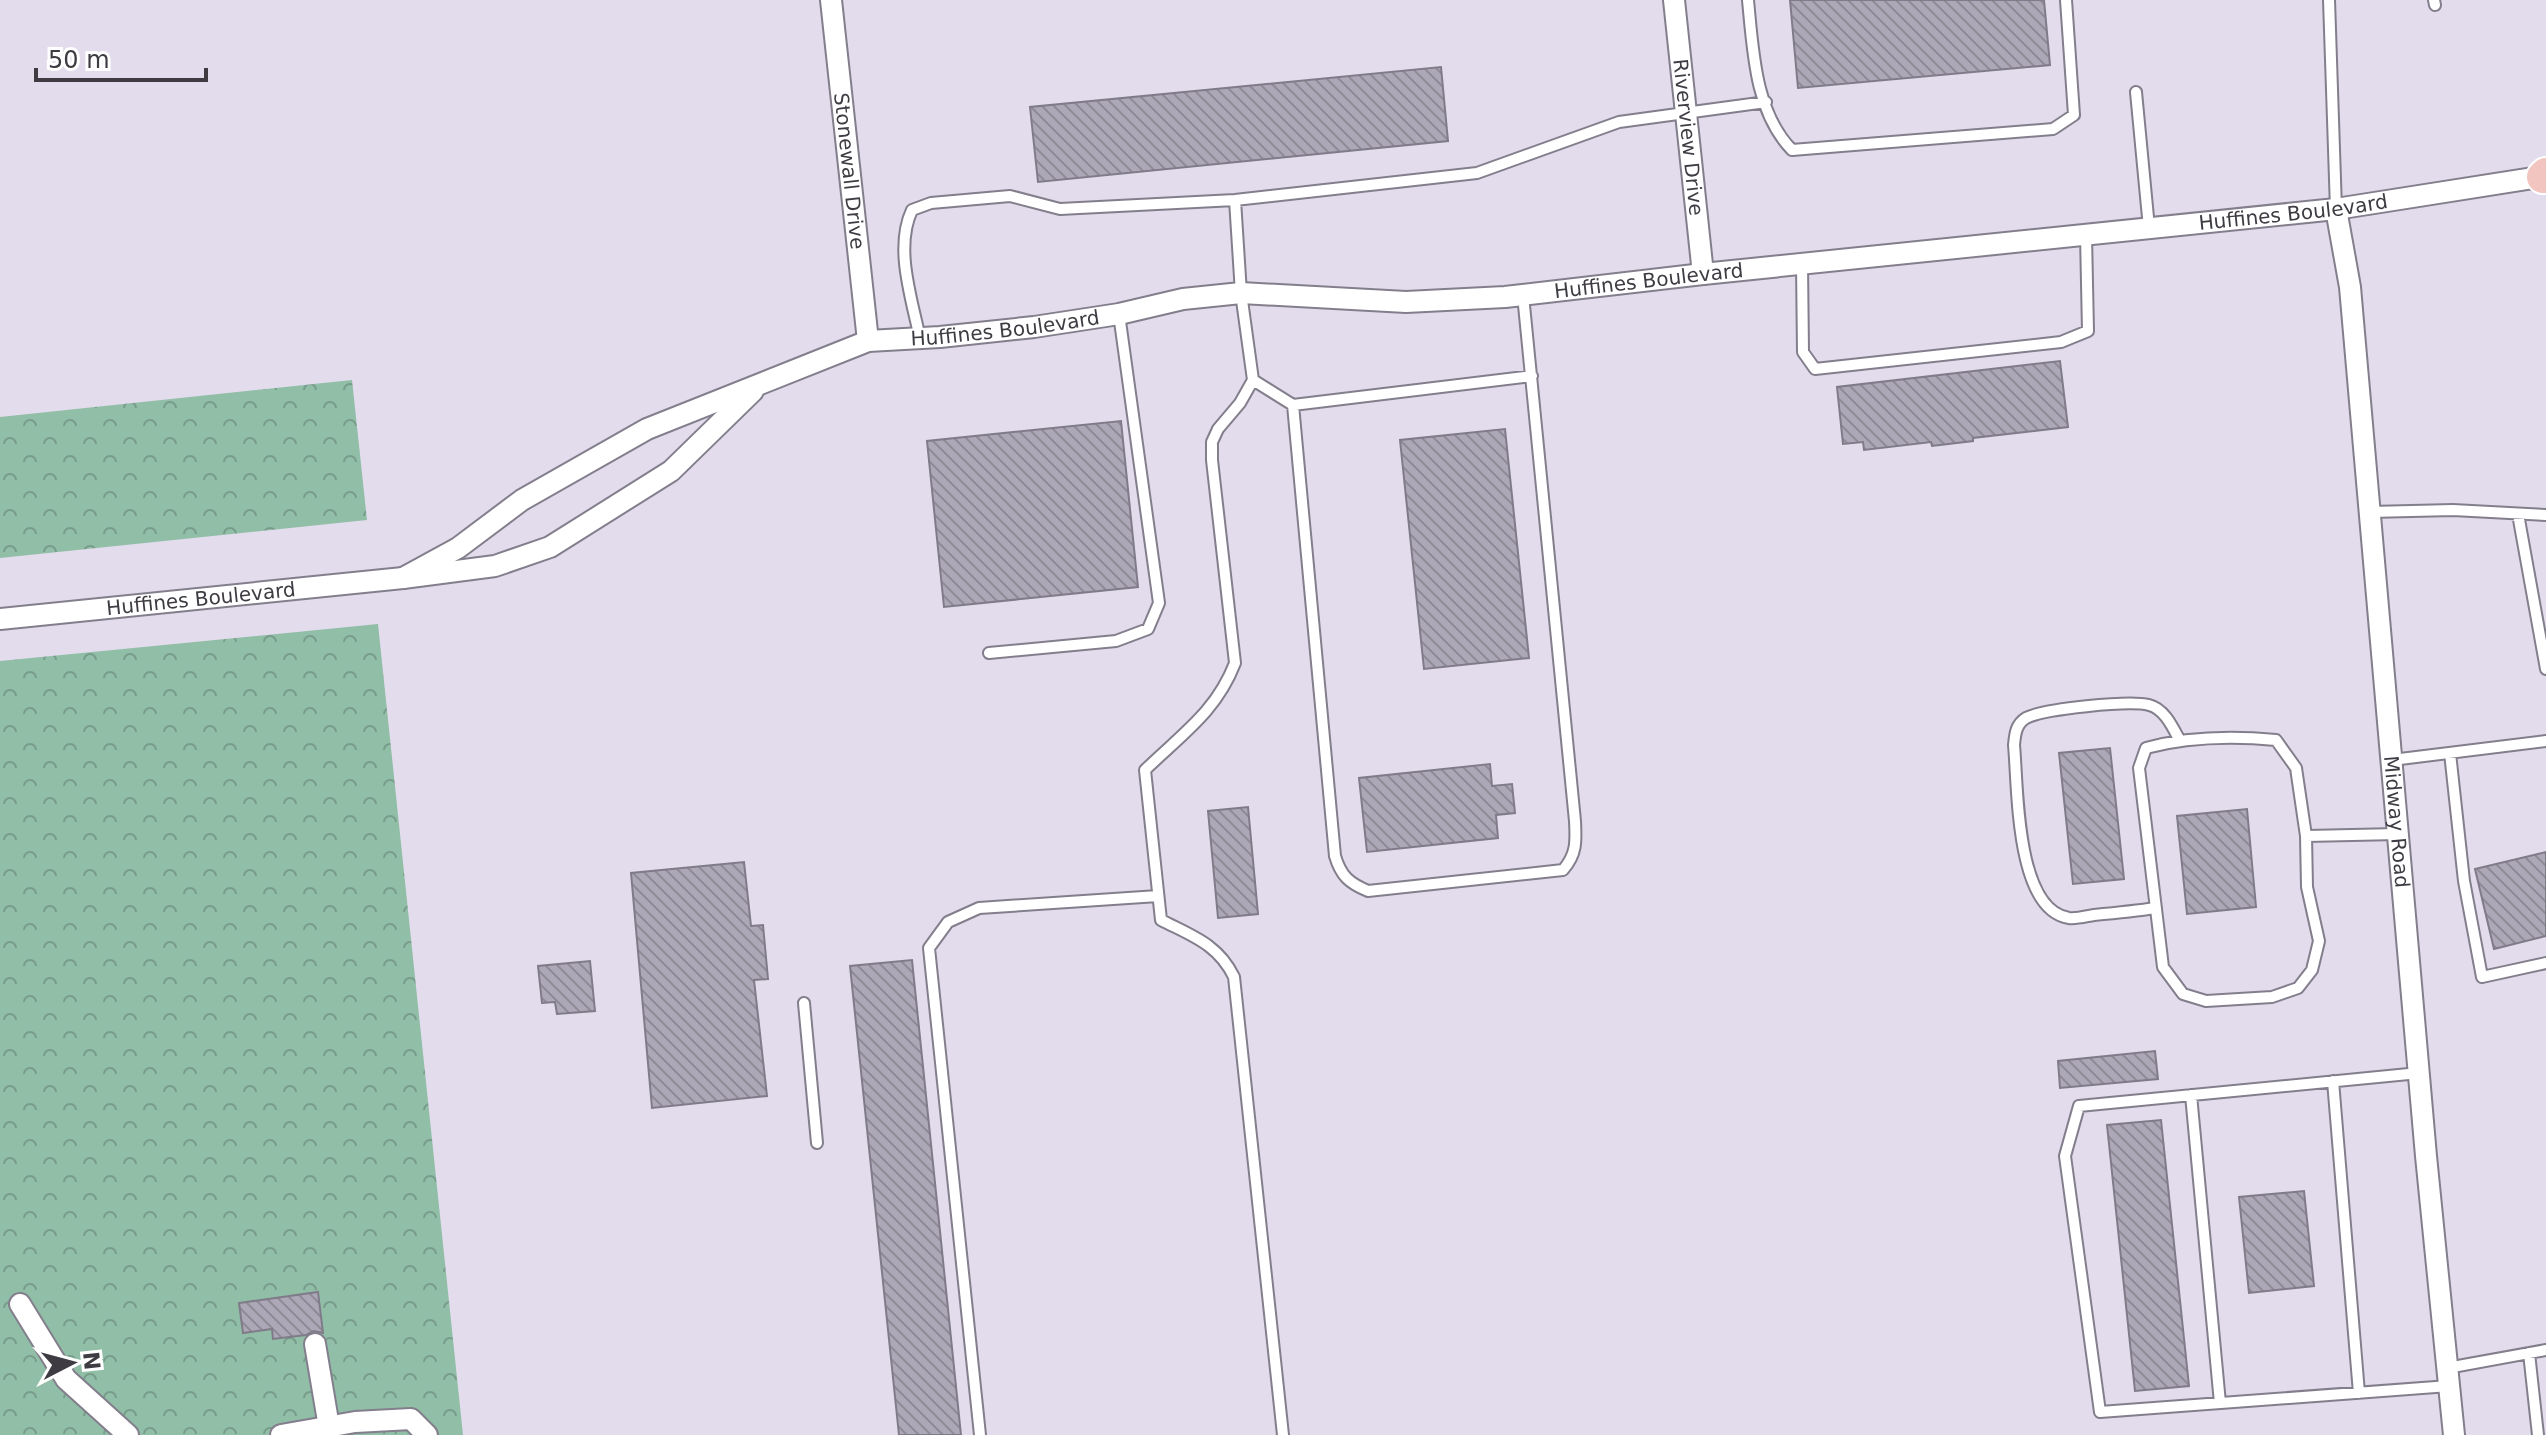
<svg xmlns="http://www.w3.org/2000/svg" width="2546" height="1435" font-family="'DejaVu Sans',sans-serif">
	<style>
		.forest { fill: url(#forest-crowns) }
		.building { fill: url(#building-back-hatch); stroke: #807b89; stroke-width: 2 }
		.lines { fill: none; stroke-linecap: round; stroke-linejoin: round }
		.lane-casing { stroke: #837e8c; stroke-width: 14 }
		.street-casing { stroke: #837e8c; stroke-width: 24 }
		.primary-casing { stroke: #fff; stroke-width: 36 }
		.lane { stroke: #fff; stroke-width: 10 }
		.street { stroke: #fff; stroke-width: 20 }
		.primary { stroke: #f2c5c1; stroke-width: 32 }
		.labels { text-anchor: middle; stroke-width: 8; stroke-linejoin: round; paint-order: stroke }
		.street-label { font-size: 20px; fill: #3e3b42; stroke: #fff }
	</style>
	<defs>
		<pattern id="forest-crowns" width="20" height="18" patternUnits="userSpaceOnUse" patternTransform="scale(2)"><rect width="20" height="18" fill="#91bea7"/><path d="M2 6a3 3 0 1 1 6 0M12 15a3 3 0 1 1 6 0" fill="none" stroke="#789c8a"/></pattern>
		<pattern id="building-back-hatch" width="6" height="6" patternUnits="userSpaceOnUse" patternTransform="scale(2)"><rect width="6" height="6" fill="#ada8b7"/><path d="M-1 5l2 2M0 0l6 6M5-1l2 2" fill="none" stroke="#8e8a96"/></pattern>
	</defs>
	<rect width="100%" height="100%" fill="#e2dcec"/>
	<!-- forest -->
	<path class="forest" d="M 352,380 L 367,520 L 0,558 L 0,417 Z
		M 378,624 L 463,1435 L 0,1435 L 0,661 Z"/>
	<!-- building -->
	<path class="building" d="M 1790,0 L 2044,0 L 2050,65 L 1798,88 Z
		M 1441,67 L 1448,141 L 1038,182 L 1030,107 Z
		M 2060,361 L 2068,427 L 1973,438 L 1973,441 L 1932,446 L 1931,442 L 1864,450 L 1863,442 L 1843,444 L 1837,387 Z
		M 1121,421 L 1138,587 L 944,607 L 927,441 Z
		M 1505,429 L 1529,658 L 1424,669 L 1400,440 Z
		M 2110,748 L 2124,879 L 2073,884 L 2059,753 Z
		M 1490,764 L 1492,786 L 1512,784 L 1515,813 L 1496,815 L 1498,838 L 1367,852 L 1359,778 Z
		M 1248,807 L 1258,914 L 1218,918 L 1208,811 Z
		M 2247,809 L 2256,907 L 2187,914 L 2177,816 Z
		M 2546,852 L 2546,936 L 2494,949 L 2475,869 Z
		M 744,862 L 751,926 L 763,925 L 768,979 L 754,980 L 767,1096 L 652,1108 L 631,873 Z
		M 912,960 L 961,1435 L 899,1435 L 850,966 Z
		M 590,961 L 595,1011 L 557,1014 L 555,1002 L 542,1003 L 538,966 Z
		M 2155,1051 L 2158,1079 L 2060,1088 L 2058,1061 Z
		M 2161,1120 L 2189,1386 L 2135,1391 L 2107,1125 Z
		M 2304,1191 L 2314,1286 L 2249,1293 L 2239,1197 Z
		M 318,1292 L 323,1333 L 314,1331 L 306,1335 L 273,1339 L 272,1329 L 243,1333 L 239,1303 Z"/>
	<g class="lines">
		<!-- lane casing -->
		<g class="lane-casing">
			<path id="lane" d="M 1748,0 C 1753,51 1755,112 1792,150 L 2053,129 L 2074,115 L 2066,0
				M 2329,0 L 2336,209
				M 2434,0 L 2435,5
				M 2136,92 L 2149,228
				M 1235,200 L 1241,293 L 1253,380 L 1240,403 L 1218,429 L 1212,442 L 1212,460 L 1235,663 C 1216,712 1182,734 1145,770 L 1161,920 C 1192,936 1218,944 1234,977 L 1283,1435
				M 1802,264 L 1803,352 L 1815,369 L 2061,342 L 2088,331 L 2086,235
				M 920,339 C 912,299 894,248 912,210 L 931,203 L 1010,196 L 1060,209 L 1235,200 L 1477,173 L 1619,122 L 1766,102
				M 1253,380 L 1293,405 L 1335,856 C 1341,876 1349,883 1368,891 L 1563,870 C 1577,854 1576,841 1575,821 L 1523,295
				M 1293,405 L 1532,376
				M 2370,512 L 2453,510 L 2546,515
				M 2518,514 L 2546,669
				M 989,653 L 1116,641 L 1148,629 L 1159,603 L 1119,314
				M 2450,753 L 2464,881 L 2482,977 L 2546,963
				M 2392,760 L 2546,741
				M 2306,836 L 2307,887 L 2319,941 L 2312,970 L 2298,988 L 2272,997 L 2206,1001 L 2183,994 L 2163,967 L 2139,768 L 2146,748 C 2187,737 2233,736 2276,740 L 2296,768 L 2306,836 L 2398,834
				M 2156,908 C 2135,911 2115,913 2094,915 C 2087,916 2077,919 2069,918 C 2015,910 2018,786 2014,745 C 2015,734 2016,724 2026,718 C 2043,709 2129,700 2149,705 C 2165,709 2173,728 2180,741
				M 804,1003 L 817,1143
				M 2419,1073 L 2079,1106 L 2065,1156 L 2100,1412 L 2449,1386
				M 2333,1081 L 2359,1393
				M 2191,1095 L 2220,1403
				M 2529,1353 L 2538,1435
				M 2447,1368 L 2546,1350
				M 980,1435 L 929,948 L 948,922 L 979,908 L 1158,896"/>
		</g>
		<!-- street casing -->
		<g class="street-casing">
			<g id="street">
				<path id="s1" d="M 831,0 L 868,341"/>
				<path id="s2" d="M 1674,0 L 1703,274"/>
				<path id="s3" d="M 2336,209 L 2350,287 L 2426,1156 L 2454,1435"/>
				<path id="s4" d="M 403,578 L 458,548 L 522,500 L 647,429 L 868,341 L 940,337 L 1034,327 L 1119,314 L 1183,299 L 1241,293 L 1406,302 L 1505,297 L 1703,274 L 2336,209 L 2546,176"/>
				<path id="s5" d="M 0,619 L 403,578 L 495,566 L 550,547 L 671,471 L 753,391"/>
				<path d="M 20,1304 L 66,1379 L 128,1435"/>
				<path d="M 315,1344 L 329,1427"/>
				<path d="M 281,1435 L 355,1422 L 411,1419 L 427,1435"/>
			</g>
		</g>
		<!-- primary casing -->
		<g class="primary-casing">
			<path id="primary" d="M 2543,177 L 2546,174"/>
		</g>
		<!-- lane -->
		<use href="#lane" class="lane"/>
		<!-- street -->
		<use href="#street" class="street"/>
		<!-- primary -->
		<use href="#primary" class="primary"/>
	</g>
	<g class="labels">
		<!-- street labels -->
		<g class="street-label">
			<text dy="7" stroke="none"><textPath href="#s2" startOffset="138">Riverview Drive</textPath></text>
			<text dy="7" stroke="none"><textPath href="#s1" startOffset="172">Stonewall Drive</textPath></text>
			<text dy="7" stroke="none"><textPath href="#s4" startOffset="1958">Huffines Boulevard</textPath></text>
			<text dy="7" stroke="none"><textPath href="#s4" startOffset="1310">Huffines Boulevard</textPath></text>
			<text dy="7" stroke="none"><textPath href="#s4" startOffset="662">Huffines Boulevard</textPath></text>
			<text dy="7" stroke="none"><textPath href="#s5" startOffset="202">Huffines Boulevard</textPath></text>
			<text dy="7" stroke="none"><textPath href="#s3" startOffset="616">Midway Road</textPath></text>
		</g>
	</g>
	<!-- north arrow -->
	<g transform="translate(72 1363) rotate(84)" stroke="#ffffff" stroke-width="6" paint-order="stroke">
	<path d="M0-6L14 30L0 20L-14 30Z" fill="#3e3b42"/>
	<text y="-12" font-size="22" font-weight="bold" text-anchor="middle" fill="#3e3b42">N</text>
	</g>
	<!-- scale -->
	<path d="M36 68v12h170v-12" fill="none" stroke="#3e3b42" stroke-width="4"/>
	<text x="48" y="68" font-size="24" fill="#3e3b42" stroke="#ffffff" stroke-width="6" paint-order="stroke">50 m</text>
</svg>
